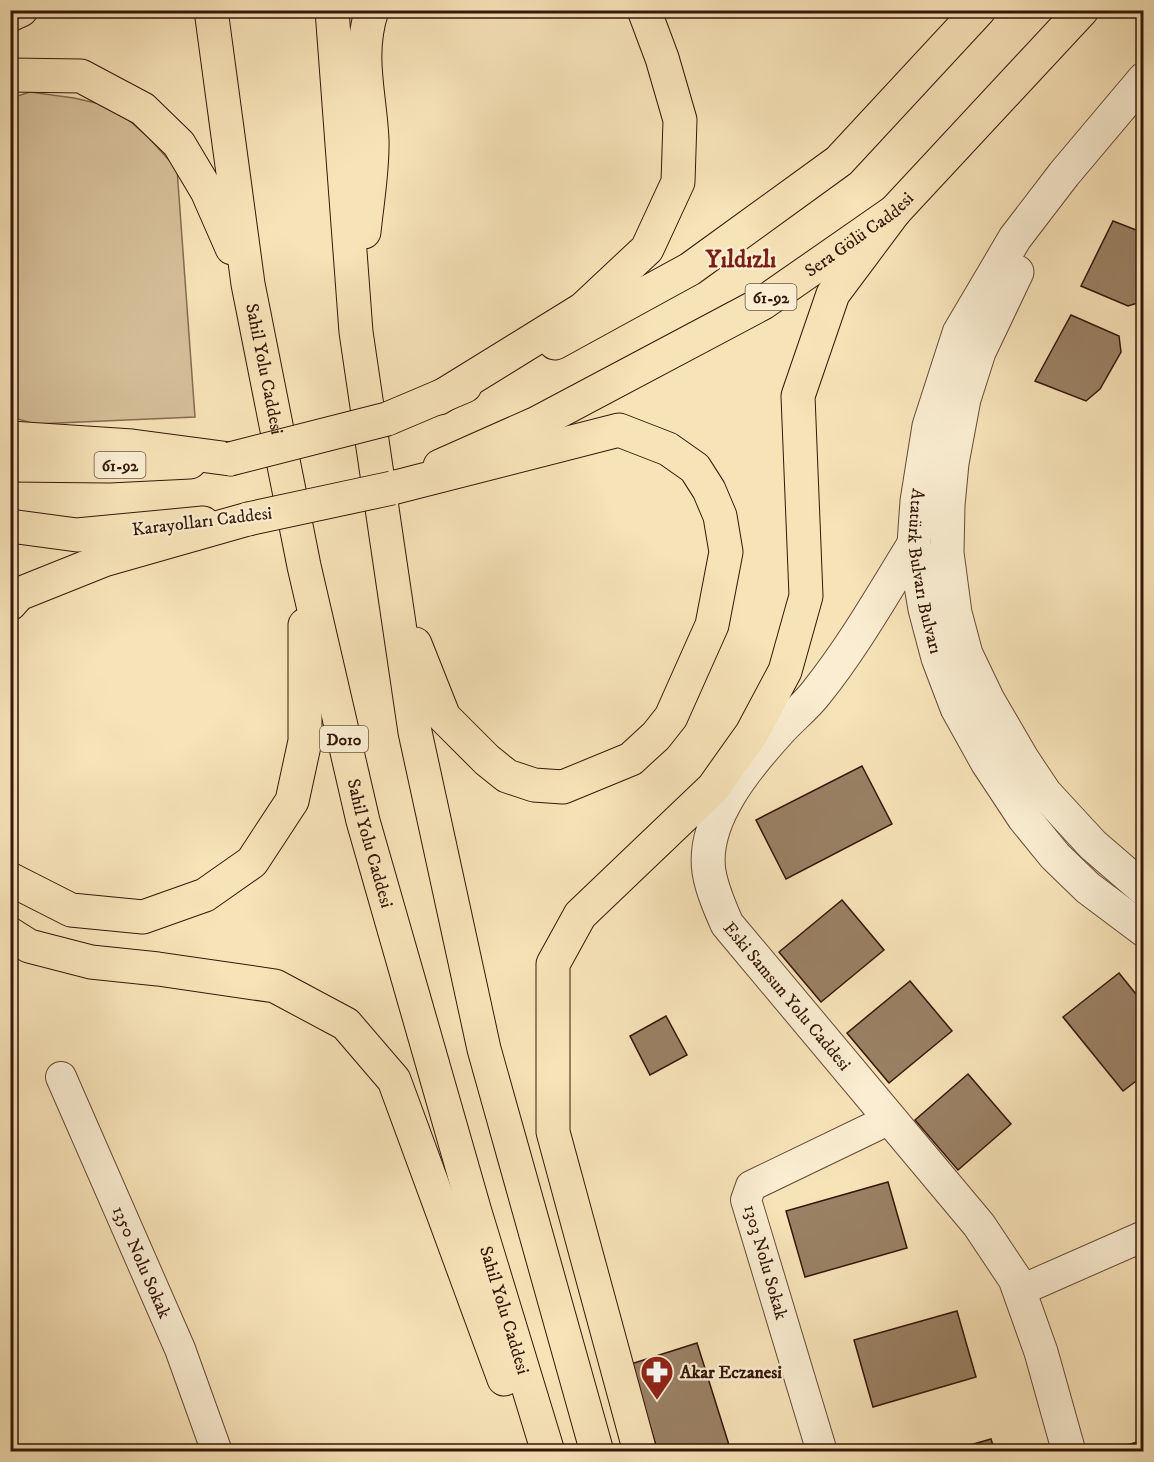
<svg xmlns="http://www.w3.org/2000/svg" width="1154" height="1462" font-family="'IM FELL DW Pica',serif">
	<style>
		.green { fill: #d6c09a; stroke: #866b52; stroke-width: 1.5 }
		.building { fill: #9a8164; stroke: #35160a; stroke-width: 1.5 }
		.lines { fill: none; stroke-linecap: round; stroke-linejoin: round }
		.minor-casing { stroke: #664936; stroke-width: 32 }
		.tertiary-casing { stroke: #664936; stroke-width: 35 }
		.primary-casing { stroke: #35160a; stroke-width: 35 }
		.trunk-casing { stroke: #35160a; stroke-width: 35 }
		.minor { stroke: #faedd1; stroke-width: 30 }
		.tertiary { stroke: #faedd1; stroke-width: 33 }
		.primary { stroke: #f7e3b8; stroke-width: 33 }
		.trunk { stroke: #f7e3b8; stroke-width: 33 }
		.primary-bridge-casing { stroke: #35160a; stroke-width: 35; stroke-linecap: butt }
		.primary-bridge { stroke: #f7e3b8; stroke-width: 33 }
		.labels { text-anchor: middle; stroke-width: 4.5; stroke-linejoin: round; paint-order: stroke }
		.shield { fill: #faedd1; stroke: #705646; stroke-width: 1.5 }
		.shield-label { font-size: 16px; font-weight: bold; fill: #35160a }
		.street-label { font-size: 18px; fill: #35160a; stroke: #faedd1 }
		.poi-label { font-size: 18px; font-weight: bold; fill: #35160a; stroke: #faedd1; text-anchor: start }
		.district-label { font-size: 24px; font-weight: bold; fill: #7a1f14; stroke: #faedd1 }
	</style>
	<rect width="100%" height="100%" fill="#f7e3b8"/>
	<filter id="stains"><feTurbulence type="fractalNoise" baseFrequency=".00333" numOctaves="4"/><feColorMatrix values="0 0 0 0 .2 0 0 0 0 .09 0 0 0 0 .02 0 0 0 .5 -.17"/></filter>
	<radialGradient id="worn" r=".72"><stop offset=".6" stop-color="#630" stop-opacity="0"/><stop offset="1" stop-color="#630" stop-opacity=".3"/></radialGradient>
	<!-- green -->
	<path class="green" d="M 30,92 L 74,98 L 114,107 L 149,138 L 177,169 L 195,417 L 35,424 L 11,417 L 11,98 Z"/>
	<!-- building -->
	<path class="building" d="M 1113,221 L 1144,233 L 1144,301 L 1128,306 L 1081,286 Z
		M 1071,315 L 1119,336 L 1121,352 L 1100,389 L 1086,401 L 1035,381 Z
		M 862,766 L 892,824 L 786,879 L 756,820 Z
		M 842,900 L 884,950 L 821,1002 L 779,952 Z
		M 1119,973 L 1144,1004 L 1144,1075 L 1123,1091 L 1063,1017 Z
		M 910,981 L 952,1031 L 889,1083 L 847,1033 Z
		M 666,1016 L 687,1055 L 650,1075 L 630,1036 Z
		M 968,1074 L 1011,1124 L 958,1170 L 915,1120 Z
		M 888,1182 L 907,1248 L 805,1277 L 786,1211 Z
		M 957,1311 L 976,1377 L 873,1407 L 854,1340 Z
		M 697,1343 L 729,1445 L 708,1452 L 658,1452 L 631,1364 Z
		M 991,1439 L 995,1452 L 946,1452 Z
		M 1144,1440 L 1144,1452 L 1111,1452 L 1110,1450 Z"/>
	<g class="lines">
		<!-- minor casing -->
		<g class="minor-casing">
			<g id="minor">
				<path id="s1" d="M 61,1077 L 180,1349 L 217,1452"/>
				<path d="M 1019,1291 L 1144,1236"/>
				<path d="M 822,1452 L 746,1200 L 751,1186 L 890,1119"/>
			</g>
		</g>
		<!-- tertiary casing -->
		<g class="tertiary-casing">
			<g id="tertiary">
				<path id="s2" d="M 1144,79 L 1064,174 L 1015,238 L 959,333 L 929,426 L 917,501 L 914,544 L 925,609 L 938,658 L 957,708 L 987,762 L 1024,818 L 1055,856 L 1088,888 L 1144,930"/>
				<path d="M 1017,272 L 979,352 L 964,399 L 952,463 L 948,505 L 947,553 L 955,613 L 966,654 L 988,700 L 1023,760 L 1045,793 L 1093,845 L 1144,889"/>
				<path id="s3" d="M 914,544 C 883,594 853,647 816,693 C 806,706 792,717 781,729 C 748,765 701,820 709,872 C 712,890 720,908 727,924 L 979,1225 L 1015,1279 L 1041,1352 L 1069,1452"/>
			</g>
		</g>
		<!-- primary casing -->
		<g class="primary-casing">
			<g id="primary">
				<path d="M 555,343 L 690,269 L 839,161 L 979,10"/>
				<path d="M 387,419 L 465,386"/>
				<path d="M 10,465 L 109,466 L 190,462"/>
				<path id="s4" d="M 440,466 L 537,423 L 763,303 L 895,211 L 1082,10"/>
				<path d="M 10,526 L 77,535 L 203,523"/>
			</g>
		</g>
		<!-- trunk casing -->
		<g class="trunk-casing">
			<g id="trunk">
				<path id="s5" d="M 211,10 L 248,284 L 304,566 L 363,821 L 475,1212 L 548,1452"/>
				<path d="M 332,10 L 356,332 L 415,732 L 484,1049 L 597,1452"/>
				<path d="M 10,15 L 21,10"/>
				<path d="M 10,75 L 81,76 L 143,109 L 179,144 L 207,191 L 232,248"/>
				<path d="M 364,232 C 367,202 373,169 372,139 C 370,95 357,55 372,10"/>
				<path d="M 439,398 L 583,309 L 647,249 L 678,182 L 680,120 L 662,58 L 644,10"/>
				<path d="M 10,438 L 132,446 L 230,459"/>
				<path d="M 392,488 L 619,430 L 668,449 L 695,468 L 709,490 L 720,516 L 726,552 L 712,625 L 671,717 L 656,736 L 631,759 L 563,787 L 534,785 L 507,776 L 487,760 L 444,717 L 415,644"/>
				<path d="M 10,604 L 19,594 L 104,560 L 248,519"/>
				<path d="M 10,879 L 71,910 L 143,917 L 205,895 L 252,862 L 292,801 L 305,741 L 305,625"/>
				<path d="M 10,934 L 29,946 L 91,962 L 158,969 L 275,986 L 346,1024 L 394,1080 L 504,1379"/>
				<path d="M 640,1452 L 553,1132 L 553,964 L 580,915 L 713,788 L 752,733 L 785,671 L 806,596 L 798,396 L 833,294 L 895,211"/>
			</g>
		</g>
		<!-- minor -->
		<use href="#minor" class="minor"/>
		<!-- tertiary -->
		<use href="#tertiary" class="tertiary"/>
		<!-- primary -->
		<use href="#primary" class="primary"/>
		<!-- trunk -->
		<use href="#trunk" class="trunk"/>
		<!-- primary-bridge casing -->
		<g class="primary-bridge-casing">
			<path id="primary-bridge" d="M 230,459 L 387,419
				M 248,519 L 392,488"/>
		</g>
		<!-- primary-bridge -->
		<use href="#primary-bridge" class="primary-bridge"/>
	</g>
	<!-- icons -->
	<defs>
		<g id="pharmacy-pin" transform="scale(1.725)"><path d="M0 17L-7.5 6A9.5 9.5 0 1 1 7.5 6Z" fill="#8f2418" stroke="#faedd1"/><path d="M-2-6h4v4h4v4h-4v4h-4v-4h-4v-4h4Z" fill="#fff"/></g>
	</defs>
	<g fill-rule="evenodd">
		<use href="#pharmacy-pin" x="657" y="1372"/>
	</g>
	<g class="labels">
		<!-- shield labels -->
		<g class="shield">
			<rect x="745.5" y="284" width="51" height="26" rx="4.5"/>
			<rect x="94.5" y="452" width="51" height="26" rx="4.5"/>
			<rect x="320" y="726" width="48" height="26" rx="4.5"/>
		</g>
		<g class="shield-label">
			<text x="771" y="303">61-92</text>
			<text x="120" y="471">61-92</text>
			<text x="344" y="745">D010</text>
		</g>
		<!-- street labels -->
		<g class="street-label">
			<text dy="6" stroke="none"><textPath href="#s4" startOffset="480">Sera Gölü Caddesi</textPath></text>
			<text dy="6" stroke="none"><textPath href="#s5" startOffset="363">Sahil Yolu Caddesi</textPath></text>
			<text transform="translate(202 521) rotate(-7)" y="6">Karayolları Caddesi</text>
			<text dy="6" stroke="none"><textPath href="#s2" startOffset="560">Atatürk Bulvarı Bulvarı</textPath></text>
			<text dy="6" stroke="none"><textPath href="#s5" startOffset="849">Sahil Yolu Caddesi</textPath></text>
			<text dy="6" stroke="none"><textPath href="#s3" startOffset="543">Eski Samsun Yolu Caddesi</textPath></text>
			<text transform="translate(766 1262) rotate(74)" y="6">1303 Nolu Sokak</text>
			<text dy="6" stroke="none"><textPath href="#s1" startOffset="202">1350 Nolu Sokak</textPath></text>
			<text dy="6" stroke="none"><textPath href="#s5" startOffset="1335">Sahil Yolu Caddesi</textPath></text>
		</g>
		<!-- poi labels -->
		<g class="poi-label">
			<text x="680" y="1378">Akar Eczanesi</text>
		</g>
		<!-- district labels -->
		<g class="district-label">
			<text x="741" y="267">Yıldızlı</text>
		</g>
	</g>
	<!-- margin -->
	<rect width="1154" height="1462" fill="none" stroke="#f7e3b8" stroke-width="36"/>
	<rect x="12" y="12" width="1130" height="1438" fill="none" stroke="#35160a" stroke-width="3"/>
	<rect x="18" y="18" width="1118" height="1426" fill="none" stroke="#35160a" stroke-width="1.5"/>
	<rect width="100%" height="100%" filter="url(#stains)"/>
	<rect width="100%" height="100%" fill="url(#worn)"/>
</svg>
